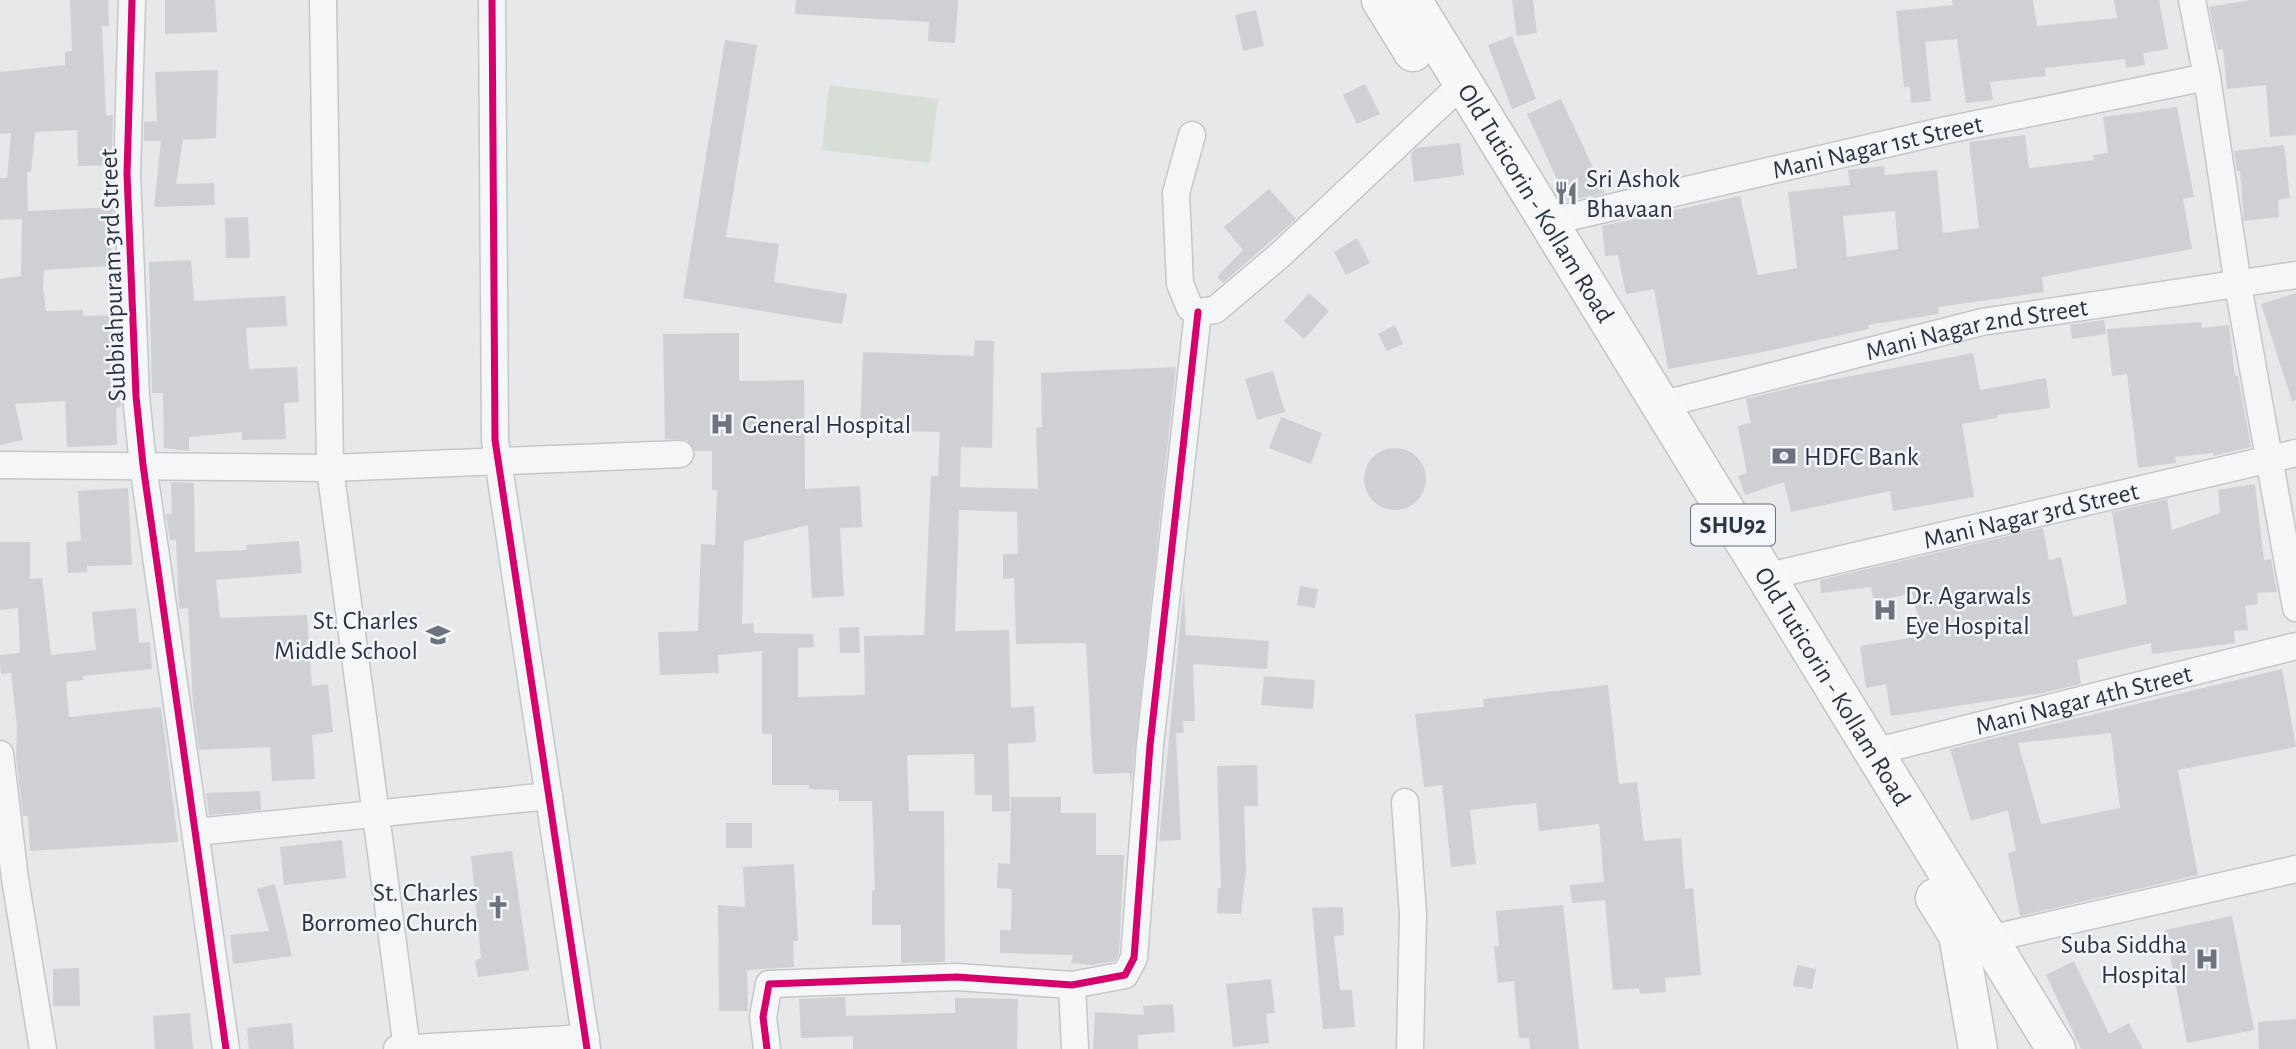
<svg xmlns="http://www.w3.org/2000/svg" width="2296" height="1049" font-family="'Alegreya Sans',sans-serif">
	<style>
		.green { fill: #d6ded6 }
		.building { fill: #ced0d3; fill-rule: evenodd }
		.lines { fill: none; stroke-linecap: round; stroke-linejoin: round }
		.street-casing { stroke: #c4c6c8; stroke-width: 29 }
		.primary-casing { stroke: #c2c5c8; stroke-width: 41 }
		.street { stroke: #f5f6f7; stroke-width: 26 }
		.primary { stroke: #f8f8f8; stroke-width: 38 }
		.cycleway-casing { stroke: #f4f6f9; stroke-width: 11 }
		.cycleway { stroke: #d6006c; stroke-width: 7 }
		.labels { text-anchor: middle; stroke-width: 5; stroke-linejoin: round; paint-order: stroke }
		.shield { fill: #f4f6f9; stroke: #676e7b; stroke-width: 2 }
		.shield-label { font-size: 24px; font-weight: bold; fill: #2b3445 }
		.street-label { font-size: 26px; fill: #2b3445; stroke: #f4f6f9 }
		.poi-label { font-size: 26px; fill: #2b3445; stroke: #f4f6f9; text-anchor: start }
	</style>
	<rect width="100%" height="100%" fill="#e6e8ea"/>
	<!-- green -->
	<path class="green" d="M 829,85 L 938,99 L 930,163 L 822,150 Z"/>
	<!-- building -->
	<path class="building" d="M 70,0 L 108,0 L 109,26 L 102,26 L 106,116 L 113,115 L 111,165 L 78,166 L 77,130 L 35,132 L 31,172 L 27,172 L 28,211 L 113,207 L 111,266 L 44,270 L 43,287 L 46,311 L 83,310 L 83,316 L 117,315 L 121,407 L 116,408 L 117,445 L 67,447 L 65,401 L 15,404 L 23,440 L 0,445 L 0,279 L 21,276 L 22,219 L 0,220 L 0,178 L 7,178 L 11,133 L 0,134 L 0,72 L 65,65 L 65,52 L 72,51 Z
		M 165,0 L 215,0 L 217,32 L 165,34 Z
		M 796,0 L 958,0 L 955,43 L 928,41 L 929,22 L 795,14 Z
		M 1512,0 L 1533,0 L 1537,33 L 1517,36 Z
		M 1952,0 L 2033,0 L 2037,26 L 2117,18 L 2114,0 L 2159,0 L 2168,49 L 2143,53 L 2145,65 L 2126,68 L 2125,59 L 2045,68 L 2046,76 L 1990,82 L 1993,100 L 1966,103 L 1957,39 L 1925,42 L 1931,101 L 1911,103 L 1910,87 L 1904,87 L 1896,11 L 1953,5 Z
		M 2251,0 L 2296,0 L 2296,135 L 2270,137 L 2266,85 L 2227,89 L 2223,49 L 2218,50 L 2209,7 Z
		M 1256,10 L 1264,46 L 1243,51 L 1235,15 Z
		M 1512,36 L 1536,99 L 1512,109 L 1488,45 Z
		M 725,40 L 757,45 L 726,237 L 779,244 L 774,282 L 847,294 L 842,324 L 683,298 Z
		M 218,70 L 216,138 L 183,140 L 176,184 L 214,183 L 215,205 L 154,207 L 161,141 L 144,141 L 144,122 L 157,121 L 155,72 Z
		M 1365,84 L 1380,114 L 1357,124 L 1343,95 Z
		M 1561,99 L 1605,193 L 1567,201 L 1527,114 Z
		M 2177,107 L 2194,197 L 2183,199 L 2192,249 L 2042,277 L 2044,292 L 1938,307 L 1939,314 L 1868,325 L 1869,329 L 1763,352 L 1668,369 L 1654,289 L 1626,294 L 1618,255 L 1605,256 L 1602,226 L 1740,196 L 1758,275 L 1797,268 L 1788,192 L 1850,185 L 1848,170 L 1884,166 L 1885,175 L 1937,170 L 1943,233 L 1979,228 L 1969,142 L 2025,135 L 2029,168 L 2094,160 L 2093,155 L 2108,153 L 2103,117 ZM 1895,211 L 1898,249 L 1847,257 L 1843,216 Z
		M 1460,143 L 1464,175 L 1414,182 L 1411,154 L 1416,148 Z
		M 2284,145 L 2290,198 L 2278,200 L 2279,217 L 2244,221 L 2240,171 L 2237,171 L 2234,151 Z
		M 1269,189 L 1296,219 L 1223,283 L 1217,277 L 1243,250 L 1224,227 Z
		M 248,217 L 250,258 L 226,258 L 225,218 Z
		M 1357,238 L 1370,263 L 1346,275 L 1334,252 Z
		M 191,260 L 194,301 L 285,296 L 287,326 L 246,328 L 249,369 L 297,367 L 299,402 L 284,403 L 286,439 L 242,440 L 242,432 L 189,437 L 189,451 L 164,448 L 163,393 L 152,393 L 149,262 Z
		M 1309,293 L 1329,311 L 1304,339 L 1284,321 Z
		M 2296,293 L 2296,400 L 2292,401 L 2261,304 Z
		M 2104,320 L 2106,334 L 2072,339 L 2070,325 Z
		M 2201,322 L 2202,328 L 2229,325 L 2235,376 L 2238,376 L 2251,447 L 2213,456 L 2213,453 L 2175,457 L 2176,463 L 2138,468 L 2127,374 L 2112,376 L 2107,329 Z
		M 1395,325 L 1403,344 L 1387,351 L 1378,334 Z
		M 739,333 L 739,381 L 804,380 L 805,489 L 860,486 L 862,527 L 840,528 L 844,596 L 812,598 L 808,525 L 744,541 L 742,624 L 753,623 L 754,633 L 813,634 L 814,647 L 798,648 L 798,697 L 865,695 L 864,636 L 924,635 L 931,476 L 938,476 L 940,432 L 860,430 L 863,352 L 974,356 L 975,340 L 994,341 L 992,448 L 961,447 L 960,487 L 1038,489 L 1036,428 L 1042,427 L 1041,373 L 1176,367 L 1131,787 L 1130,773 L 1093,774 L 1086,643 L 1016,644 L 1014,578 L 1003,579 L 1003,554 L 1018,554 L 1017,512 L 959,510 L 955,631 L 1009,630 L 1011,708 L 1034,706 L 1036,742 L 1008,744 L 1010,811 L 992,812 L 992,795 L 975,795 L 974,754 L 907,755 L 909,811 L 944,811 L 945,962 L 901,963 L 901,925 L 872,925 L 872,890 L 875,890 L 872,801 L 839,801 L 839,790 L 809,789 L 809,785 L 772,785 L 772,734 L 762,734 L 762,651 L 718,655 L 719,673 L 660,675 L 658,632 L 698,631 L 701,544 L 715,545 L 717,490 L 712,490 L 712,451 L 695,451 L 687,440 L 665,439 L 663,334 Z
		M 1973,353 L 1980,390 L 2046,378 L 2050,408 L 1997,415 L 1997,418 L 1962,424 L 1974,497 L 1893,511 L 1890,491 L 1791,512 L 1784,482 L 1745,495 L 1738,476 L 1747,473 L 1738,426 L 1751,423 L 1746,399 L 1798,386 Z
		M 1273,371 L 1285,412 L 1257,420 L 1245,379 Z
		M 1281,417 L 1322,433 L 1311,464 L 1269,448 Z
		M1364 479a31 31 0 1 1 62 0a31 31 0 1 1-62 0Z
		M 171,482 L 194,483 L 195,552 L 247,550 L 246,545 L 299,541 L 302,573 L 216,580 L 220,618 L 307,615 L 312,686 L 328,684 L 333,732 L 312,735 L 315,779 L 272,781 L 270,747 L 199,750 L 193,703 L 188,608 L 179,609 L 176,540 L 170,540 L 166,514 L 172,514 Z
		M 2255,484 L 2264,560 L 2271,559 L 2277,592 L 2257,593 L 2258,604 L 2245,606 L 2248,630 L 2234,631 L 2235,643 L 2152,654 L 2151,643 L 2077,660 L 2081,684 L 2043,693 L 1891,716 L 1886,684 L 1866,688 L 1860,646 L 1923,636 L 1912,593 L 1874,602 L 1871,587 L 1821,593 L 1820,580 L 2043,528 L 2049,560 L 2061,557 L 2073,617 L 2127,604 L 2112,512 L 2167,499 L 2172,530 L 2220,513 L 2218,490 Z
		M 128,488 L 132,565 L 87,566 L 87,572 L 68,573 L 66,542 L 81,541 L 78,491 Z
		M 0,542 L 30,542 L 30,579 L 42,578 L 51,655 L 96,650 L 92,612 L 136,608 L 139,643 L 150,642 L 152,669 L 83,676 L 83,680 L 66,682 L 69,717 L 161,707 L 178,842 L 30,851 L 28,816 L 23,816 L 16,757 L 17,727 L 11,673 L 1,674 L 0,661 L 0,655 L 20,653 L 18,608 L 0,610 Z
		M 1184,585 L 1186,635 L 1269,641 L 1267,669 L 1193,664 L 1195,721 L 1183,721 L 1184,733 L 1176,733 L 1181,840 L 1159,841 Z
		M 1300,586 L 1318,589 L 1315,608 L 1297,605 Z
		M 859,627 L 860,653 L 840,653 L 839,628 Z
		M 2282,669 L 2296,747 L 2178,770 L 2198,875 L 2020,916 L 2008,853 L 2016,851 L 2008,810 L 1971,821 L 1950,749 ZM 2111,733 L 2120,808 L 2041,824 L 2018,743 Z
		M 1264,676 L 1315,680 L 1313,709 L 1261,705 Z
		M 1608,685 L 1619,784 L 1637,782 L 1644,841 L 1681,838 L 1685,889 L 1693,888 L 1701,975 L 1665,978 L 1666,992 L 1640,994 L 1639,988 L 1613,990 L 1605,900 L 1572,903 L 1570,885 L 1604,882 L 1599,824 L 1539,831 L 1536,803 L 1470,810 L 1476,864 L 1451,867 L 1442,785 L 1424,787 L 1415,714 L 1484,707 L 1483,699 Z
		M 1257,765 L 1258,806 L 1244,806 L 1246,871 L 1241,914 L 1217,913 L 1218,888 L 1221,888 L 1217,766 Z
		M 260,791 L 261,810 L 209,815 L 206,793 Z
		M 1011,797 L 1061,797 L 1061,813 L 1096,813 L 1096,855 L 1124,855 L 1119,954 L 1115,961 L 1092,965 L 1071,963 L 1073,955 L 1000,953 L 1000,930 L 1011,930 L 1012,889 L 997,888 L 998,863 L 1010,864 Z
		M 726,823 L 752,823 L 752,848 L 726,848 Z
		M 342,840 L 346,878 L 284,885 L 280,847 Z
		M 512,851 L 529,970 L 478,977 L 475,961 L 481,958 L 471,856 Z
		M 794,864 L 798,941 L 793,941 L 794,967 L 747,970 L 748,1011 L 719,1011 L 718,905 L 745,907 L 743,867 Z
		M 275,884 L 292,956 L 233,964 L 230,935 L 269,931 L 257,889 Z
		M 1563,905 L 1579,1049 L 1530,1049 L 1529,1038 L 1519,1038 L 1514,981 L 1498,983 L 1494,946 L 1499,946 L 1496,911 Z
		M 1343,907 L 1344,935 L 1334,936 L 1340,990 L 1352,990 L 1355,1027 L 1323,1029 L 1312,908 Z
		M 2232,916 L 2254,1030 L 2187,1043 L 2165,930 Z
		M 2074,961 L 2109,1034 L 2129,1023 L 2143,1049 L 2081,1049 L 2046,975 Z
		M 1797,965 L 1816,969 L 1812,989 L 1793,986 Z
		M 79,968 L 80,1006 L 53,1006 L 53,969 Z
		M 1271,979 L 1275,1013 L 1266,1014 L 1269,1043 L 1233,1047 L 1226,984 Z
		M 845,997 L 846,1016 L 955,1013 L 955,998 L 1018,999 L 1017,1049 L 853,1049 L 853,1036 L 801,1038 L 799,999 Z
		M 1173,1004 L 1175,1032 L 1138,1035 L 1138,1049 L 1093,1049 L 1095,1012 L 1144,1015 L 1143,1006 Z
		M 190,1013 L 193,1049 L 155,1049 L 153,1016 Z
		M 2296,1019 L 2296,1049 L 2259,1049 L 2258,1022 Z
		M 292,1023 L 294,1049 L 249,1049 L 247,1028 Z"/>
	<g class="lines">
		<!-- street casing -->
		<g class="street-casing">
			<g id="street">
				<path d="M 132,0 L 127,174 L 136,396 L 143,465 L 226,1049"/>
				<path d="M 323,0 L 330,468 L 407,1049"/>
				<path d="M 492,0 L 495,440 L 587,1049"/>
				<path d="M 2192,0 L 2207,77 L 2238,285 L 2296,608"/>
				<path d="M 1192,135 L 1176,193 L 1180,284 L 1190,308 L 1198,312 L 1215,310 L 1280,255 L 1463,83"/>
				<path id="s1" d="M 1548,222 L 1942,131 L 2207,77"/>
				<path id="s2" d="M 1660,405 L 1982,322 L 2296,275"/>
				<path d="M 0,465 L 330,468 L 680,454"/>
				<path id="s3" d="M 1765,577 L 2296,453"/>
				<path id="s4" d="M 1873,752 L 2296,646"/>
				<path d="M 0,754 L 15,879 L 43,1049"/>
				<path d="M 1405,802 L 1413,914 L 1410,1049"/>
				<path d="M 196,832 L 549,796"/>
				<path d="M 1989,939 L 2296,869"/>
				<path d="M 1072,985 L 1075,1049"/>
				<path d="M 397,1049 L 586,1038"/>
				<path d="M 767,1049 L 763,1017 L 769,984 L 957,977 L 1072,985 L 1125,975 L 1134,958 L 1150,745 L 1198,312"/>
			</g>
		</g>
		<!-- primary casing -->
		<g class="primary-casing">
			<g id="primary">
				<path d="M 1381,0 L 1413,52"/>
				<path id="s5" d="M 1412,0 L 2056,1049"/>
				<path d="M 1935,898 L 1958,935 L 1978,1049"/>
			</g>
		</g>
		<!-- street -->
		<use href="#street" class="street"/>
		<!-- primary -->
		<use href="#primary" class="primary"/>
		<!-- cycleway casing -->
		<g class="cycleway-casing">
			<path id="cycleway" d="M 132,0 L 127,174 L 136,396 L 143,465 L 226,1049
				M 492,0 L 495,440 L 587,1049
				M 767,1049 L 763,1017 L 769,984 L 957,977 L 1072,985 L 1125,975 L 1134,958 L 1150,745 L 1198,312"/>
		</g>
		<!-- cycleway -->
		<use href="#cycleway" class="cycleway"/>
	</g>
	<!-- icons -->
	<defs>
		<g id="restaurant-bare" transform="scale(1.89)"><path d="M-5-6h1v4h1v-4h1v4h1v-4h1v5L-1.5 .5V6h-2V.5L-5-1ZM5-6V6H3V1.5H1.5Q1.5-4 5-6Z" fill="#6c737f" stroke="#f4f6f9" stroke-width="2.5" paint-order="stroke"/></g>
		<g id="hospital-bare" transform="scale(1.89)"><path d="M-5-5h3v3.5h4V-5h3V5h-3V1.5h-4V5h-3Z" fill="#6c737f" stroke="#f4f6f9" stroke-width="2.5" paint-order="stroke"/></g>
		<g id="bank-bare" transform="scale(1.89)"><path d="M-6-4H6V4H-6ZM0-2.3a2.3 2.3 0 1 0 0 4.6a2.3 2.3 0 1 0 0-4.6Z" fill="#6c737f" stroke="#f4f6f9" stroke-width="2.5" paint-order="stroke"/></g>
		<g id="school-bare" transform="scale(1.89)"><path d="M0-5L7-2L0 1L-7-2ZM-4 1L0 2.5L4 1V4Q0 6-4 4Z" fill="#6c737f" stroke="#f4f6f9" stroke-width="2.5" paint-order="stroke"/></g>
		<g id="church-bare" transform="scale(1.89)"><path d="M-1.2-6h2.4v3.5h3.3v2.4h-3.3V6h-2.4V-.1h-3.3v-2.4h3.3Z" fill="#6c737f" stroke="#f4f6f9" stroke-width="2.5" paint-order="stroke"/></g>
	</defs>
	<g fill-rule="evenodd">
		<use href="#restaurant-bare" x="1566" y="193"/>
		<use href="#hospital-bare" x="722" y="424"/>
		<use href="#bank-bare" x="1784" y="456"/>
		<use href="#hospital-bare" x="1885" y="610"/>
		<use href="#school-bare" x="438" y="635"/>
		<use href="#church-bare" x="498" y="907"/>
		<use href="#hospital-bare" x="2207" y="959"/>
	</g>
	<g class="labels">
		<!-- shield labels -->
		<rect class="shield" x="1691" y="504.5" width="84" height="41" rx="5"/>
		<g class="shield-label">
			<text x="1733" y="533">SHU92</text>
		</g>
		<!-- street labels -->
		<g class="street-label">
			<text dy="9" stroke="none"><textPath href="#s1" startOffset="338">Mani Nagar 1st Street</textPath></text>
			<text dy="9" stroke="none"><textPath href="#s5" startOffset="238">Old Tuticorin - Kollam Road</textPath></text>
			<text transform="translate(112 275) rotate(-92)" y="9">Subbiahpuram 3rd Street</text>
			<text dy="9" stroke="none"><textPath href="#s2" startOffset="326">Mani Nagar 2nd Street</textPath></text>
			<text dy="9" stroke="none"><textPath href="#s3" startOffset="273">Mani Nagar 3rd Street</textPath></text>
			<text dy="9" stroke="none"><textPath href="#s5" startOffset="805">Old Tuticorin - Kollam Road</textPath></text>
			<text dy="9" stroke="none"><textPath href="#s4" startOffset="217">Mani Nagar 4th Street</textPath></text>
		</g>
		<!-- poi labels -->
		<g class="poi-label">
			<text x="1586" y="187">Sri Ashok<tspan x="1586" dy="30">Bhavaan</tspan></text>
			<text x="742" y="433">General Hospital</text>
			<text x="1804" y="465">HDFC Bank</text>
			<text x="1905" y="604">Dr. Agarwals<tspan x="1905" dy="30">Eye Hospital</tspan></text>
			<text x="418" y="629" text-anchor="end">St. Charles<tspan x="418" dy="30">Middle School</tspan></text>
			<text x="478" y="901" text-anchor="end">St. Charles<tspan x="478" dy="30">Borromeo Church</tspan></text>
			<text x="2187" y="953" text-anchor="end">Suba Siddha<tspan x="2187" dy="30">Hospital</tspan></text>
		</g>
	</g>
</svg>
